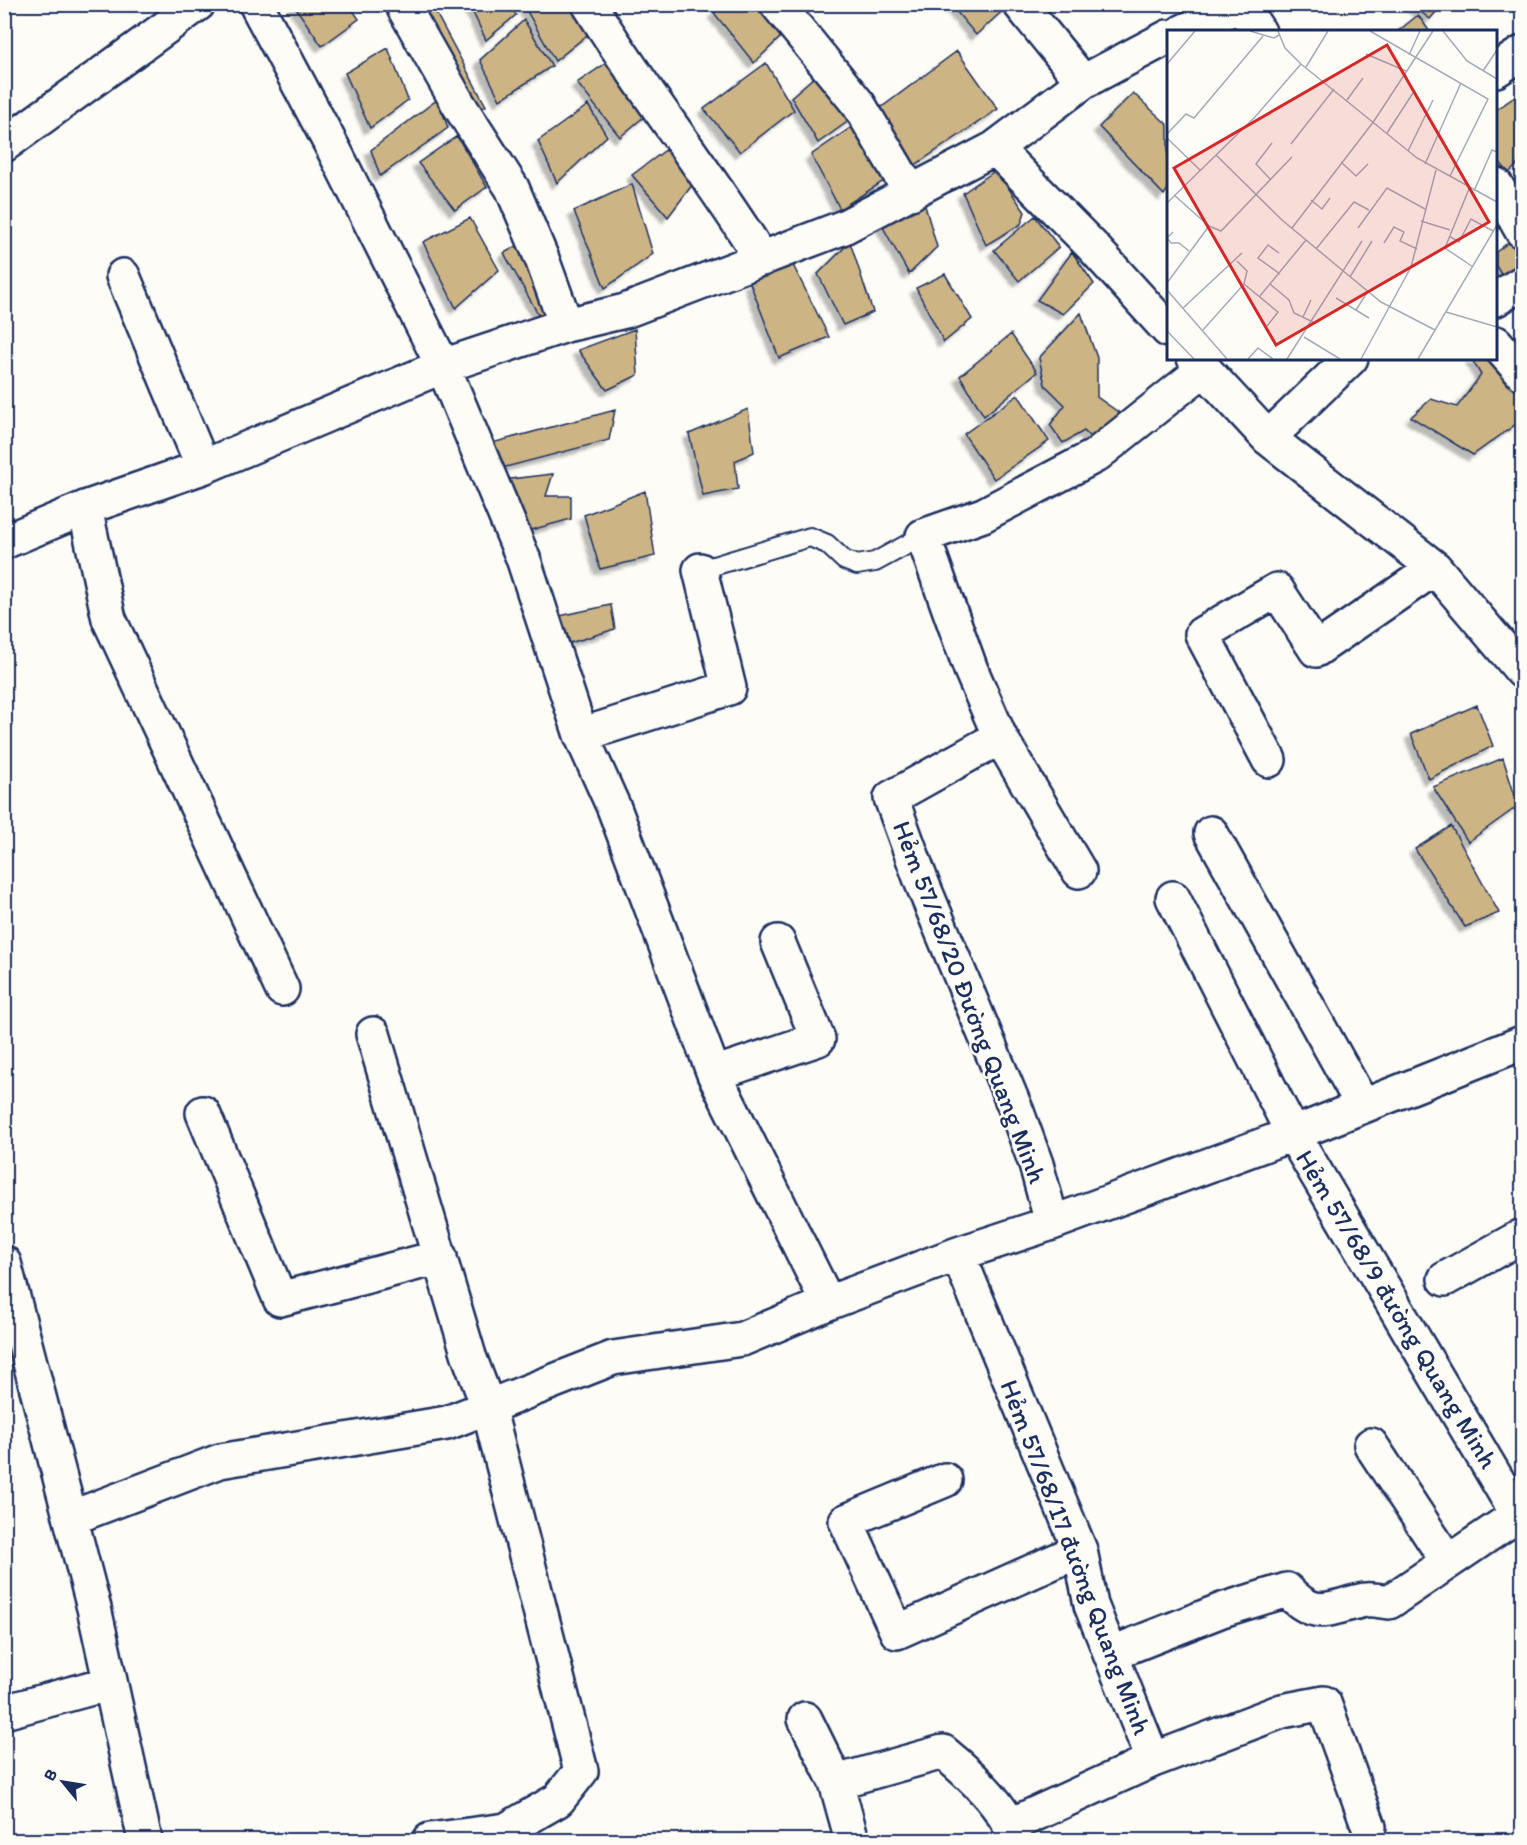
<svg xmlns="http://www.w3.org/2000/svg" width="1527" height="1845" font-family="Itim,sans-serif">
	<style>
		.building { fill: #cdb484; stroke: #1b2f5e; stroke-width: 1.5; filter: url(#shadow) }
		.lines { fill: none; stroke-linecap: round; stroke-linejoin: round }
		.lane-casing { stroke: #1b2f5e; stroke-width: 22 }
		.street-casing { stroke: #1b2f5e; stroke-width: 38 }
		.lane { stroke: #fdfcf7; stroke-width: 18 }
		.street { stroke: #fdfcf7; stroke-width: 33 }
		.labels { text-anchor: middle; stroke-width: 5; stroke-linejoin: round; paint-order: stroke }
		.street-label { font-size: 26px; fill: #1b2f5e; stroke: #fdfcf7 }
		.inset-road { fill: none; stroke: #a3aaba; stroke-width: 1.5 }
		.view { fill: #d62828; fill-opacity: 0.15; stroke: #d62828; stroke-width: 3 }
		.inset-edge { fill: none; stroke: #1b2f5e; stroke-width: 3 }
	</style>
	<defs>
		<filter id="shadow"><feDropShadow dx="-5.5" dy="5.5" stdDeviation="1.5" flood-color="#0004"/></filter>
	</defs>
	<rect width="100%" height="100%" fill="#fdfcf7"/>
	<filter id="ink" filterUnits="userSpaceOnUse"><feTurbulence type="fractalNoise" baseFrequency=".0167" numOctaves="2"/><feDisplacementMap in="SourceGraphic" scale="12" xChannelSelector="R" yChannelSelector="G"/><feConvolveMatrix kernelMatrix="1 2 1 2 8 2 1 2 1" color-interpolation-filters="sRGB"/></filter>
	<g filter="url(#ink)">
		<!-- building -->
		<path class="building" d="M 293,4 L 349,4 L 359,19 L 322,46 Z
			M 405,4 L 431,4 L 486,106 L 456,120 Z
			M 469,4 L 510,4 L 516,15 L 486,40 Z
			M 523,4 L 604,4 L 612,15 L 555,61 Z
			M 726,4 L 796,4 L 786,32 L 754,63 L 714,13 Z
			M 950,4 L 1010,4 L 976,35 Z
			M 1410,4 L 1443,4 L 1430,19 Z
			M 1418,15 L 1430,32 L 1397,32 Z
			M 524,20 L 552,66 L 500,100 L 480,60 Z
			M 388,48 L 408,100 L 370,128 L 345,73 Z
			M 625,50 L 659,104 L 620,137 L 577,83 Z
			M 957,51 L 998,109 L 912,167 L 878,110 Z
			M 835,59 L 868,107 L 818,143 L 791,97 Z
			M 766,63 L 794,110 L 740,152 L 704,109 Z
			M 1522,92 L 1522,160 L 1509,173 L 1496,158 L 1496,110 Z
			M 1133,93 L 1168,125 L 1168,189 L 1164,195 L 1099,127 Z
			M 438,99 L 448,128 L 380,176 L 371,150 Z
			M 588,105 L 607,136 L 557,183 L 538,141 Z
			M 859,122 L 884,181 L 840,209 L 811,155 Z
			M 687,134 L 699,176 L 668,217 L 632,175 Z
			M 457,136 L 487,187 L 455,210 L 418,163 Z
			M 996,170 L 1025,212 L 1021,224 L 986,245 L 963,193 Z
			M 1522,176 L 1522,211 L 1508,187 Z
			M 632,184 L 653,254 L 605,288 L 574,211 Z
			M 921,192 L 937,247 L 909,274 L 879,220 Z
			M 1035,216 L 1059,247 L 1019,281 L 994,250 Z
			M 470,218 L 499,270 L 456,308 L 423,242 Z
			M 1522,232 L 1522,275 L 1508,286 L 1496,266 L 1496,252 Z
			M 535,236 L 562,311 L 542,321 L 504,253 Z
			M 850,242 L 873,312 L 843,325 L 818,274 Z
			M 1072,252 L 1094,284 L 1063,314 L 1037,300 Z
			M 791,261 L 829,337 L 779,358 L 750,283 Z
			M 945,274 L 972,319 L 944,342 L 916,288 Z
			M 1081,313 L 1097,358 L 1097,397 L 1121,414 L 1091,438 L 1084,431 L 1063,443 L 1050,425 L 1065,405 L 1045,385 L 1039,358 Z
			M 1499,327 L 1522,367 L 1516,424 L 1473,455 L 1411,417 L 1431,399 L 1457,407 L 1481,375 L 1471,358 L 1496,358 L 1496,330 Z
			M 635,329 L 638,375 L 607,390 L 578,350 Z
			M 1011,334 L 1037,372 L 984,416 L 960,376 Z
			M 1018,395 L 1049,441 L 994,479 L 964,434 Z
			M 748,409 L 754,452 L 735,461 L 738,489 L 703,496 L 689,434 Z
			M 615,410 L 609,440 L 498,469 L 492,443 Z
			M 553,474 L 546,496 L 571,496 L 571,519 L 520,533 L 502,480 Z
			M 645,491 L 655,556 L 600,569 L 584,515 Z
			M 611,605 L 615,629 L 570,643 L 555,617 Z
			M 1477,705 L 1493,746 L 1429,779 L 1411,734 Z
			M 1503,758 L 1518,806 L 1468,842 L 1433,787 Z
			M 1451,826 L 1499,913 L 1465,927 L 1415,849 Z"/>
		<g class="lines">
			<!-- lane casing -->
			<g class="lane-casing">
				<path id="lane" d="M 700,570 L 810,537 L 827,544 L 844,560 L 857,565 L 875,562 L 923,536"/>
			</g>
			<!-- street casing -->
			<g class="street-casing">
				<path id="street" d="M 256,4 L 335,152 L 443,366 L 523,558 L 581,735 L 614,808 L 714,1074 L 828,1303
					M 589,4 C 643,92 708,172 762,259
					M 777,4 L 859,105 L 911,193
					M 1020,4 L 1083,82
					M 1241,5 L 1259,32
					M 404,8 L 459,105 L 512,188 L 542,259 L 566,325
					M 1182,32 L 1242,4
					M 1496,70 L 1522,53
					M 4,145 L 198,4
					M 995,148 L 1091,245 L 1168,330
					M 1496,185 L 1522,231
					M 123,276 L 203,467
					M 1496,299 L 1522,283
					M 1496,343 L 1522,373
					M 1194,358 L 1268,438 L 1435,568 L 1522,671
					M 1268,438 L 1351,358
					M 85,508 L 109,619 L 282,989
					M 4,542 L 85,508 L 203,467 L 443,366 L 566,325 L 625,311 L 844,227 L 995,148 L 1083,82 L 1168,37
					M 581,735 L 729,688 L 700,570
					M 1000,737 L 891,798 L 922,883 L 1017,1112 L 1036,1164 L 1052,1223
					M 1269,760 L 1202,634 L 1277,590 L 1316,650 L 1435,568
					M 1211,833 L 1363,1106
					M 1079,871 L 1000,737 L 971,670 L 923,536 L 983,515 L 1095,456 L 1204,369
					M 1173,898 L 1293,1134 L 1522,1522
					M 373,1034 L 469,1356 L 488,1406 L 581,1771 L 558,1800 L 506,1830 L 430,1840
					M 714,1074 L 818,1039 L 778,942
					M 203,1113 L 280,1299 L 440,1257
					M 958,1254 L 1080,1550 L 1091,1605 L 1153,1760
					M 4,1263 L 94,1608 L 145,1840
					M 1445,1279 L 1522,1236
					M 1371,1445 L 1448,1562
					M 945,1480 L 846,1521 L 897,1632 L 1080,1550
					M 71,1518 L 220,1461 L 447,1423 L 613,1358 L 742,1339 L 828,1303 L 958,1254 L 1052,1223 L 1293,1134 L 1522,1043
					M 1110,1654 L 1222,1610 L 1287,1590 C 1317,1622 1329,1607 1365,1600 C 1372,1599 1381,1601 1389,1602 L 1519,1514
					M 4,1712 L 110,1683
					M 805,1719 L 836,1782 L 852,1840
					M 836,1782 L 943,1752 C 969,1773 1007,1808 1015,1840
					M 1011,1825 L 1153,1760 L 1282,1711 L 1324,1703 L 1369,1827"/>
			</g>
			<!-- lane -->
			<use href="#lane" class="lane"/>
			<!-- street -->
			<use href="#street" class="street"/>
		</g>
	</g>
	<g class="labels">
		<!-- street labels -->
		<g class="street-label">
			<text transform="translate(970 1002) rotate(69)" y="9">Hẻm 57/68/20 Đường Quang Minh</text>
			<text transform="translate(1397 1309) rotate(59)" y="9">Hẻm 57/68/9 đường Quang Minh</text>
			<text transform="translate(1076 1557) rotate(69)" y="9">Hẻm 57/68/17 đường Quang Minh</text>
		</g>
	</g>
	<!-- overview -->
	<g transform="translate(1167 30)">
		<rect width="330" height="330" fill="#fdfcf7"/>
		<path class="inset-road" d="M 83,1 L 107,8 L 112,5M 111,1 L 118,18 L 134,34 L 250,128 L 330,172M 203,1 L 321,69 L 283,146M 276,1 L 300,31 L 330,49M 199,24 L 239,41M 242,25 L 253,1M 0,34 L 28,1M 139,37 L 161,1M 316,41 L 330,20M 180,70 L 196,48M 220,103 L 246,63M 0,104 L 19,84 L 27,88 L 96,6M 0,108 L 33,140M 124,114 L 167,59M 241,121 L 266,70M 49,125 L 115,190 L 175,240 L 214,272 L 268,300M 174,132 L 189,146 L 201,134M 258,134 L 294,53M 104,150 L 89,134 L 105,113M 302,159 L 278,218 L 306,237M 307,161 L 325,120 L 330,122M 7,165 L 42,196 L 54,201 L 125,127M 144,170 L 155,179 L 163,168M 0,173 L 88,87 L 134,34M 254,191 L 283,200M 125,198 L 207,91 L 266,1M 191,198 L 220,158 L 258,179M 6,202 L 0,208 L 4,213 L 12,213 L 22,221M 282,206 L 292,212 L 304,189 L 326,201M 217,213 L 227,197 L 237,202 L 233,211 L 250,219M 149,219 L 187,172 L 202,180M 112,223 L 101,215 L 91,228 L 113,244M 183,247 L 205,211M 0,253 L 42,196M 77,254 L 111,282 L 100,296M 103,254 L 122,270 L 127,283 L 146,292M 0,260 L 60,329M 93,266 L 139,210M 169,268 L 202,288M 16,278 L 75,223M 189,280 L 201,261M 279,282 L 330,297M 136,287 L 144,270M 36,300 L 77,254 L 80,241 L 70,231M 0,301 L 27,329M 137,307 L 173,329M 81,329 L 91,318 L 106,329M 120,329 L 195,211M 194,329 L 244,237 L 269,140M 251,329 L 330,195"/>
		<path class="view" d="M 220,15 L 322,192 L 109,315 L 7,138 Z"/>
		<rect width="330" height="330" class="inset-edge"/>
	</g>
	<!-- margin -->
	<rect width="1527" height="1845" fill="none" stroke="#fdfcf7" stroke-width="24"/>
	<rect x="12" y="12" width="1503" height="1821" fill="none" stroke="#1b2f5e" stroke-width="2" filter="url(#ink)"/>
	<!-- north arrow -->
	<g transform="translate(63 1782) rotate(300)" stroke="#fdfcf7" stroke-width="4.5" paint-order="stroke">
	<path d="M0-4.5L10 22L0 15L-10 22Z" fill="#1b2f5e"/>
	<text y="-9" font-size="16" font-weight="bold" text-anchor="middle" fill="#1b2f5e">B</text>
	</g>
</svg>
